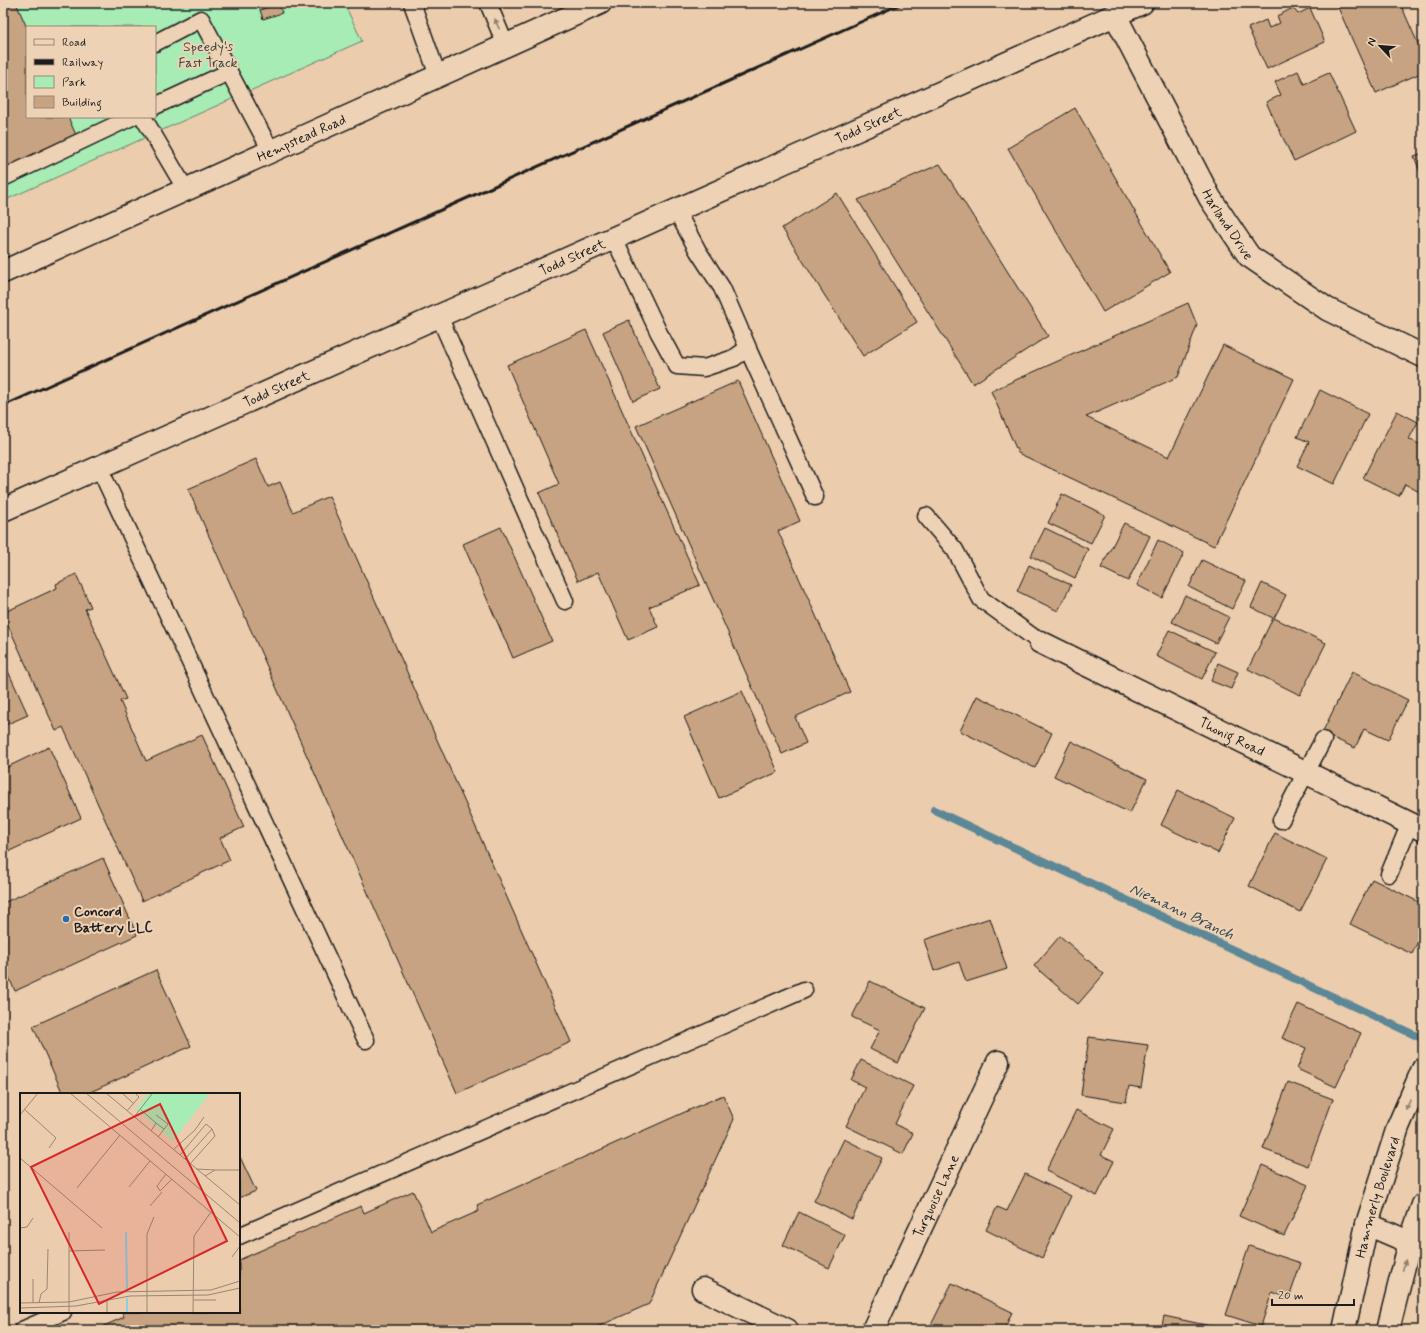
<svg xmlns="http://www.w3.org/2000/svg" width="1426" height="1333" font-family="Mynerve,sans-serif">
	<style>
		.green { fill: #a7ebb5; stroke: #628468; fill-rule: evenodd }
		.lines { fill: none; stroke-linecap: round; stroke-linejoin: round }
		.stream { stroke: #5c8796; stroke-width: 8 }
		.building { fill: #c8a381; stroke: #1c1c1c }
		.service-casing { stroke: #1c1c1c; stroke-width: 19 }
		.minor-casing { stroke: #1c1c1c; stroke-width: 25 }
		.tertiary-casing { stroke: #1c1c1c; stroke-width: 25 }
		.secondary-casing { stroke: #1c1c1c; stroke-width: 25 }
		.service { stroke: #eed2b5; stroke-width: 16 }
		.minor { stroke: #eed2b5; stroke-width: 22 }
		.tertiary { stroke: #eed2b5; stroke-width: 22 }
		.secondary { stroke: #eed2b5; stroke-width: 22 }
		.rail { stroke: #1c1c1c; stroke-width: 3 }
		.oneway { fill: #908070 }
		.poi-dot { fill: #1f6fb2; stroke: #eed2b5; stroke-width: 1.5 }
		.labels { text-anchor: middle; stroke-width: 4; stroke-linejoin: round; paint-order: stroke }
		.park-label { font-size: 14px; fill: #38453b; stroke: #eed2b5 }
		.street-label { font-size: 14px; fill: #1c1c1c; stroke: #eed2b5 }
		.poi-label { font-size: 14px; font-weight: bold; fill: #1c1c1c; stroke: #eed2b5; text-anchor: start }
		.water-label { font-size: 15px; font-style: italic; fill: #37484f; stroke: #eed2b5 }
		.inset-river { fill: none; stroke: #87cee8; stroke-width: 2 }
		.inset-road { fill: none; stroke: #988673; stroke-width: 1 }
		.view { fill: #d62828; fill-opacity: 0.15; stroke: #d62828; stroke-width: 2 }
		.inset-edge { fill: none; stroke: #1c1c1c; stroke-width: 2 }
	</style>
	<rect width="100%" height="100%" fill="#ebccad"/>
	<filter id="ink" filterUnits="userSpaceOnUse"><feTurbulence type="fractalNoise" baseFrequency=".025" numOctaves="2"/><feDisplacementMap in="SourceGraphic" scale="8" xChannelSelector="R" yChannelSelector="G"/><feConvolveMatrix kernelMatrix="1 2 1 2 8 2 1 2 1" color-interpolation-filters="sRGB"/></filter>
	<g filter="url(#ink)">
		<!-- green -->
		<path class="green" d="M 3,3 L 344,3 L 362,41 L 3,201 ZM 27,27 L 155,27 L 155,117 L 27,117 Z"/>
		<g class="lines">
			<!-- stream -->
			<path class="stream" d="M 934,810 L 1419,1037"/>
		</g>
		<!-- building -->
		<path class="building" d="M 3,3 L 16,3 L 27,28 L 27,117 L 68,117 L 76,135 L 3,169 Z
			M 279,3 L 282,13 L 263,19 L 260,10 Z
			M 1336,3 L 1400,3 L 1423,55 L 1423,72 L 1376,93 Z
			M 1293,8 L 1298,14 L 1310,8 L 1325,42 L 1267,69 L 1248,28 L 1266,20 L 1269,28 L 1280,23 L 1277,16 Z
			M 1298,71 L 1304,84 L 1329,73 L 1356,131 L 1294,161 L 1266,102 L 1281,95 L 1275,82 Z
			M 1075,108 L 1170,272 L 1103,312 L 1008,148 Z
			M 1423,153 L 1423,176 L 1422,177 L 1414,156 Z
			M 940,164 L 1048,336 L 973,384 L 858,200 Z
			M 837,193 L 917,322 L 863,356 L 782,228 Z
			M 1188,303 L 1197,325 L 1178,377 L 1086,417 L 1169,457 L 1223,345 L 1294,379 L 1214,546 L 1018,453 L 991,391 Z
			M 629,320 L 660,389 L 633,401 L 603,332 Z
			M 586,330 L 700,585 L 649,607 L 658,627 L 628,640 L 598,572 L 578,581 L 539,493 L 559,484 L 507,365 Z
			M 738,381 L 800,521 L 778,531 L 850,692 L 795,717 L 806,743 L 782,754 L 636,426 Z
			M 1320,390 L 1368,414 L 1334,484 L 1297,466 L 1309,442 L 1297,437 Z
			M 1397,411 L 1418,422 L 1409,439 L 1423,446 L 1423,494 L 1405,484 L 1399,496 L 1363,478 Z
			M 256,459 L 268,487 L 280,482 L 293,512 L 329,496 L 571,1042 L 457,1093 L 188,489 Z
			M 1062,494 L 1105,515 L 1091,543 L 1048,523 Z
			M 1124,523 L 1150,536 L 1128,581 L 1101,568 Z
			M 501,527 L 552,641 L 513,658 L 463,544 Z
			M 1045,528 L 1088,549 L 1075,578 L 1031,556 Z
			M 1158,540 L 1184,553 L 1162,598 L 1137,585 Z
			M 1202,560 L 1246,581 L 1232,609 L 1189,587 Z
			M 1029,565 L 1071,585 L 1058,611 L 1017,591 Z
			M 76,574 L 91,607 L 85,609 L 126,699 L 120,701 L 146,761 L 202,735 L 244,827 L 220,838 L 230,860 L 142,901 L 63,727 L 56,731 L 3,614 L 3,613 L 57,588 L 56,584 Z
			M 1262,583 L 1286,595 L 1274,618 L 1326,643 L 1300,695 L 1248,669 L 1273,618 L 1251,607 Z
			M 1185,595 L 1229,617 L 1216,643 L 1172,622 Z
			M 1169,630 L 1215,652 L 1202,679 L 1156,656 Z
			M 3,660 L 28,715 L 3,726 Z
			M 1218,663 L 1238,672 L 1231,689 L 1211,681 Z
			M 1352,672 L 1408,700 L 1388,740 L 1364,729 L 1355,748 L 1322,733 Z
			M 742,691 L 778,772 L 719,798 L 684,717 Z
			M 977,696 L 1052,733 L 1035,768 L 960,731 Z
			M 1071,741 L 1147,779 L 1130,813 L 1054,776 Z
			M 49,747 L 81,818 L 3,854 L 3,769 Z
			M 1178,790 L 1235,818 L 1218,853 L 1161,825 Z
			M 1275,833 L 1327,859 L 1300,912 L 1249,886 Z
			M 103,858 L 137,935 L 15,991 L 3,964 L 3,903 Z
			M 1372,879 L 1423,904 L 1423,931 L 1412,954 L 1350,924 Z
			M 990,918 L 1007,969 L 966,982 L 959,962 L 934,971 L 924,940 Z
			M 1060,936 L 1104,974 L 1078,1004 L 1034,966 Z
			M 156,970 L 191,1046 L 86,1094 L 63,1094 L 33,1026 Z
			M 870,981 L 925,1008 L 898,1063 L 870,1049 L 880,1030 L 852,1017 Z
			M 1298,1004 L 1361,1033 L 1336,1087 L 1297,1069 L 1306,1048 L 1282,1038 Z
			M 1089,1037 L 1148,1045 L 1141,1088 L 1129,1086 L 1126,1102 L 1081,1095 Z
			M 861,1060 L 913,1086 L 895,1124 L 913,1133 L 903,1154 L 846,1126 L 865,1087 L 851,1080 Z
			M 1288,1082 L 1333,1099 L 1308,1166 L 1263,1149 Z
			M 723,1095 L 734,1119 L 649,1304 L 590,1330 L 95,1330 L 124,1317 L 122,1312 L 239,1312 L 239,1260 L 361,1206 L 364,1213 L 413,1191 L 431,1232 L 479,1211 L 477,1205 Z
			M 1076,1110 L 1114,1129 L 1101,1155 L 1114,1161 L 1097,1196 L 1046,1171 Z
			M 844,1139 L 882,1158 L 852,1219 L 814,1201 Z
			M 239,1155 L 256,1191 L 239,1198 Z
			M 1262,1165 L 1308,1185 L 1284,1236 L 1239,1216 Z
			M 1025,1174 L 1071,1196 L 1042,1258 L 986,1230 L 997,1207 L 1007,1211 Z
			M 799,1212 L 845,1235 L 829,1268 L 783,1245 Z
			M 1249,1246 L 1301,1263 L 1289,1298 L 1272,1292 L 1261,1326 L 1226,1315 Z
			M 952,1283 L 1012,1312 L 1004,1330 L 942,1330 L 931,1325 Z
			M 1164,1316 L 1229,1330 L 1161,1330 Z"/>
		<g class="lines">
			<!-- service casing -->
			<g class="service-casing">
				<path id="service" d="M 412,3 L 438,76
					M 488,3 L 506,46
					M 155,43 L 201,19 L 271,151
					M 155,106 L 229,72
					M 143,117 L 186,190
					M 3,178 L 132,117
					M 614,238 L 659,333 L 677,366 L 704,368 L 734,358 L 748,348 L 722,288 L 698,251 L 676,210
					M 439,316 L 565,601
					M 747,347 L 815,497
					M 99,467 L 366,1040
					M 926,516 L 955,550 L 981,599 L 1040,642
					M 1281,820 L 1323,740
					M 1389,874 L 1410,823
					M 239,1236 L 804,990
					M 22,1330 L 63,1312"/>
			</g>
			<!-- minor casing -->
			<g class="minor-casing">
				<g id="minor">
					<path id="s1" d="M 1115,15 L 1210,198 L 1249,256 L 1327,309 L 1423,356"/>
					<path id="s2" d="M 1040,642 L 1423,830"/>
					<path d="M 1367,1224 L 1423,1248"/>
					<path d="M 703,1289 L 787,1330"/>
					<path id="s3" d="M 873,1330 L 998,1062"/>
				</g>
			</g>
			<!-- tertiary casing -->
			<g class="tertiary-casing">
				<g id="tertiary">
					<path id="s4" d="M 3,510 L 1142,3"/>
				</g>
			</g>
			<!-- secondary casing -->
			<g class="secondary-casing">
				<g id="secondary">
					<path id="s5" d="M 3,272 L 600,3"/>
					<path id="s6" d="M 1344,1330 L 1367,1224 L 1398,1127 L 1423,1069"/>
					<path d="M 1388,1330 L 1410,1242 L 1423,1205"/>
				</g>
			</g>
			<!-- service -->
			<use href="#service" class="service"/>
			<!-- minor -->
			<use href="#minor" class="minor"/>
			<!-- tertiary -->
			<use href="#tertiary" class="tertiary"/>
			<!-- secondary -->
			<use href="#secondary" class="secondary"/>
			<!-- rail -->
			<path class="rail" d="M 3,406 L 903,3"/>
		</g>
		<!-- one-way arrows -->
		<defs><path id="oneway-solid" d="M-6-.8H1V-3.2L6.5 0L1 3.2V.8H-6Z"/></defs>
		<g class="oneway">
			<use href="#oneway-solid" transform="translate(497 24) rotate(-113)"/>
			<use href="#oneway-solid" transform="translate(1408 1105) rotate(113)"/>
			<use href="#oneway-solid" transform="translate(1404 1265) rotate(-75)"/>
		</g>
	</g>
	<!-- markers -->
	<circle class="poi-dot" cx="66" cy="919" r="4"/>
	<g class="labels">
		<!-- park labels -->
		<g class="park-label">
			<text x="208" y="51">Speedy's<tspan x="208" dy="16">Fast Track</tspan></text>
		</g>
		<!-- street labels -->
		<g class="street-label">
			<text dy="5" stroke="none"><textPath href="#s4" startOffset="947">Todd Street</textPath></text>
			<text dy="5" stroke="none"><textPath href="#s5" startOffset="327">Hempstead Road</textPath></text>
			<text dy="5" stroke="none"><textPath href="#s1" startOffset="238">Harland Drive</textPath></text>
			<text dy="5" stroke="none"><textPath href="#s4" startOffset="623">Todd Street</textPath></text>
			<text dy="5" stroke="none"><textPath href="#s4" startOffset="299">Todd Street</textPath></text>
			<text dy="5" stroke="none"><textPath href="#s2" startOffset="214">Thonig Road</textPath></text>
			<text dy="5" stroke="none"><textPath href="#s3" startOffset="148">Turquoise Lane</textPath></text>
			<text dy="5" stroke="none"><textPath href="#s6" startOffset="137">Hammerly Boulevard</textPath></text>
		</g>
		<!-- poi labels -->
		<g class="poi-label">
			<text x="74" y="916">Concord<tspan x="74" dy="16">Battery LLC</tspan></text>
		</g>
		<!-- water labels -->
		<g class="water-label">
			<text transform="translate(1182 911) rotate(25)" y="5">Niemann Branch</text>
		</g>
	</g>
	<!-- overview -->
	<g transform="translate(20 1093)">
		<rect width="220" height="220" fill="#ebccad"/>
		<path d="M 129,0 L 190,0 L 153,48 L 116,16 Z" fill="#a7ebb5"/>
		<path class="inset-river" d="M 106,139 L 107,196M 107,205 L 107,220"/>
		<path class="inset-road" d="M 50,0 L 220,144M 66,0 L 220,130M 86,0 L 220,112M 102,0 L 114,11M 4,16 L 36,45 L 29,55M 121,17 L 136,30M 107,18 L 119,4 L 115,0M 0,22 L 18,0M 136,22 L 148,31 L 138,44M 114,24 L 132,1M 131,38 L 136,30 L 144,36M 153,57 L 175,37 L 184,24M 160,62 L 186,31 L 192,36M 0,65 L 82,135M 165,66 L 192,36 L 195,43 L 170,71M 176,76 L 195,77M 146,81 L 137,93 L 140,98 L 152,86M 185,83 L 195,77 L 220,77M 109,94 L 130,68M 57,95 L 100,42M 130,113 L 142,99M 0,135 L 7,134 L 13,125M 49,158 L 85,157M 212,164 L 220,153M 13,186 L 13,210M 87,206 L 87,220M 173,207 L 196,207M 0,210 L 49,209 L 97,199 L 191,197 L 220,188M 19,210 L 21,201 L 27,196 L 28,156M 0,215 L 56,213 L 110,203 L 188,202 L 220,195M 49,220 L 49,139M 127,220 L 127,141 L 134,124M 173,220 L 174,143 L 191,119"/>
		<path class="view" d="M 140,11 L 207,148 L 79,211 L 11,74 Z"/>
		<rect width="220" height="220" class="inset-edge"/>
	</g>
	<!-- margin -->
	<rect width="1426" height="1333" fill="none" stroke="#eed2b5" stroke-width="16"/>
	<rect x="8" y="8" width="1410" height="1317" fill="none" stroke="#1c1c1c" stroke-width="1.5" filter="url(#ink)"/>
	<!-- legend -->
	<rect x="26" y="26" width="130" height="92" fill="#eed2b5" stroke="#9a8978"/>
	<rect x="34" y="39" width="20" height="6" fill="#eed2b5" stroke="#9a8978"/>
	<text x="62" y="46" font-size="12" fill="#1c1c1c">Road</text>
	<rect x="34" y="59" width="20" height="6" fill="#1c1c1c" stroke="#9a8978"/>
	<text x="62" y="66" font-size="12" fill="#1c1c1c">Railway</text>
	<rect x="34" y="76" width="20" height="12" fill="#a7ebb5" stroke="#9a8978"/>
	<text x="62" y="86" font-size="12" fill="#1c1c1c">Park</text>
	<rect x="34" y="96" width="20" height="12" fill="#c8a381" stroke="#9a8978"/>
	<text x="62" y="106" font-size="12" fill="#1c1c1c">Building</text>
	<!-- north arrow -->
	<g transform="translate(1380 46) rotate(296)" stroke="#eed2b5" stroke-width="3" paint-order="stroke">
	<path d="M0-3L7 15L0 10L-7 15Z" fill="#1c1c1c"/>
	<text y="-6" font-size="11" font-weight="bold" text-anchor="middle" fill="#1c1c1c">N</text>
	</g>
	<!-- scale -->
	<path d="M1272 1299v6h82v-6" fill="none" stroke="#1c1c1c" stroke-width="2"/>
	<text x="1278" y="1299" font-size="12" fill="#1c1c1c" stroke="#eed2b5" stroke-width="3" paint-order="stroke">20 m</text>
</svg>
